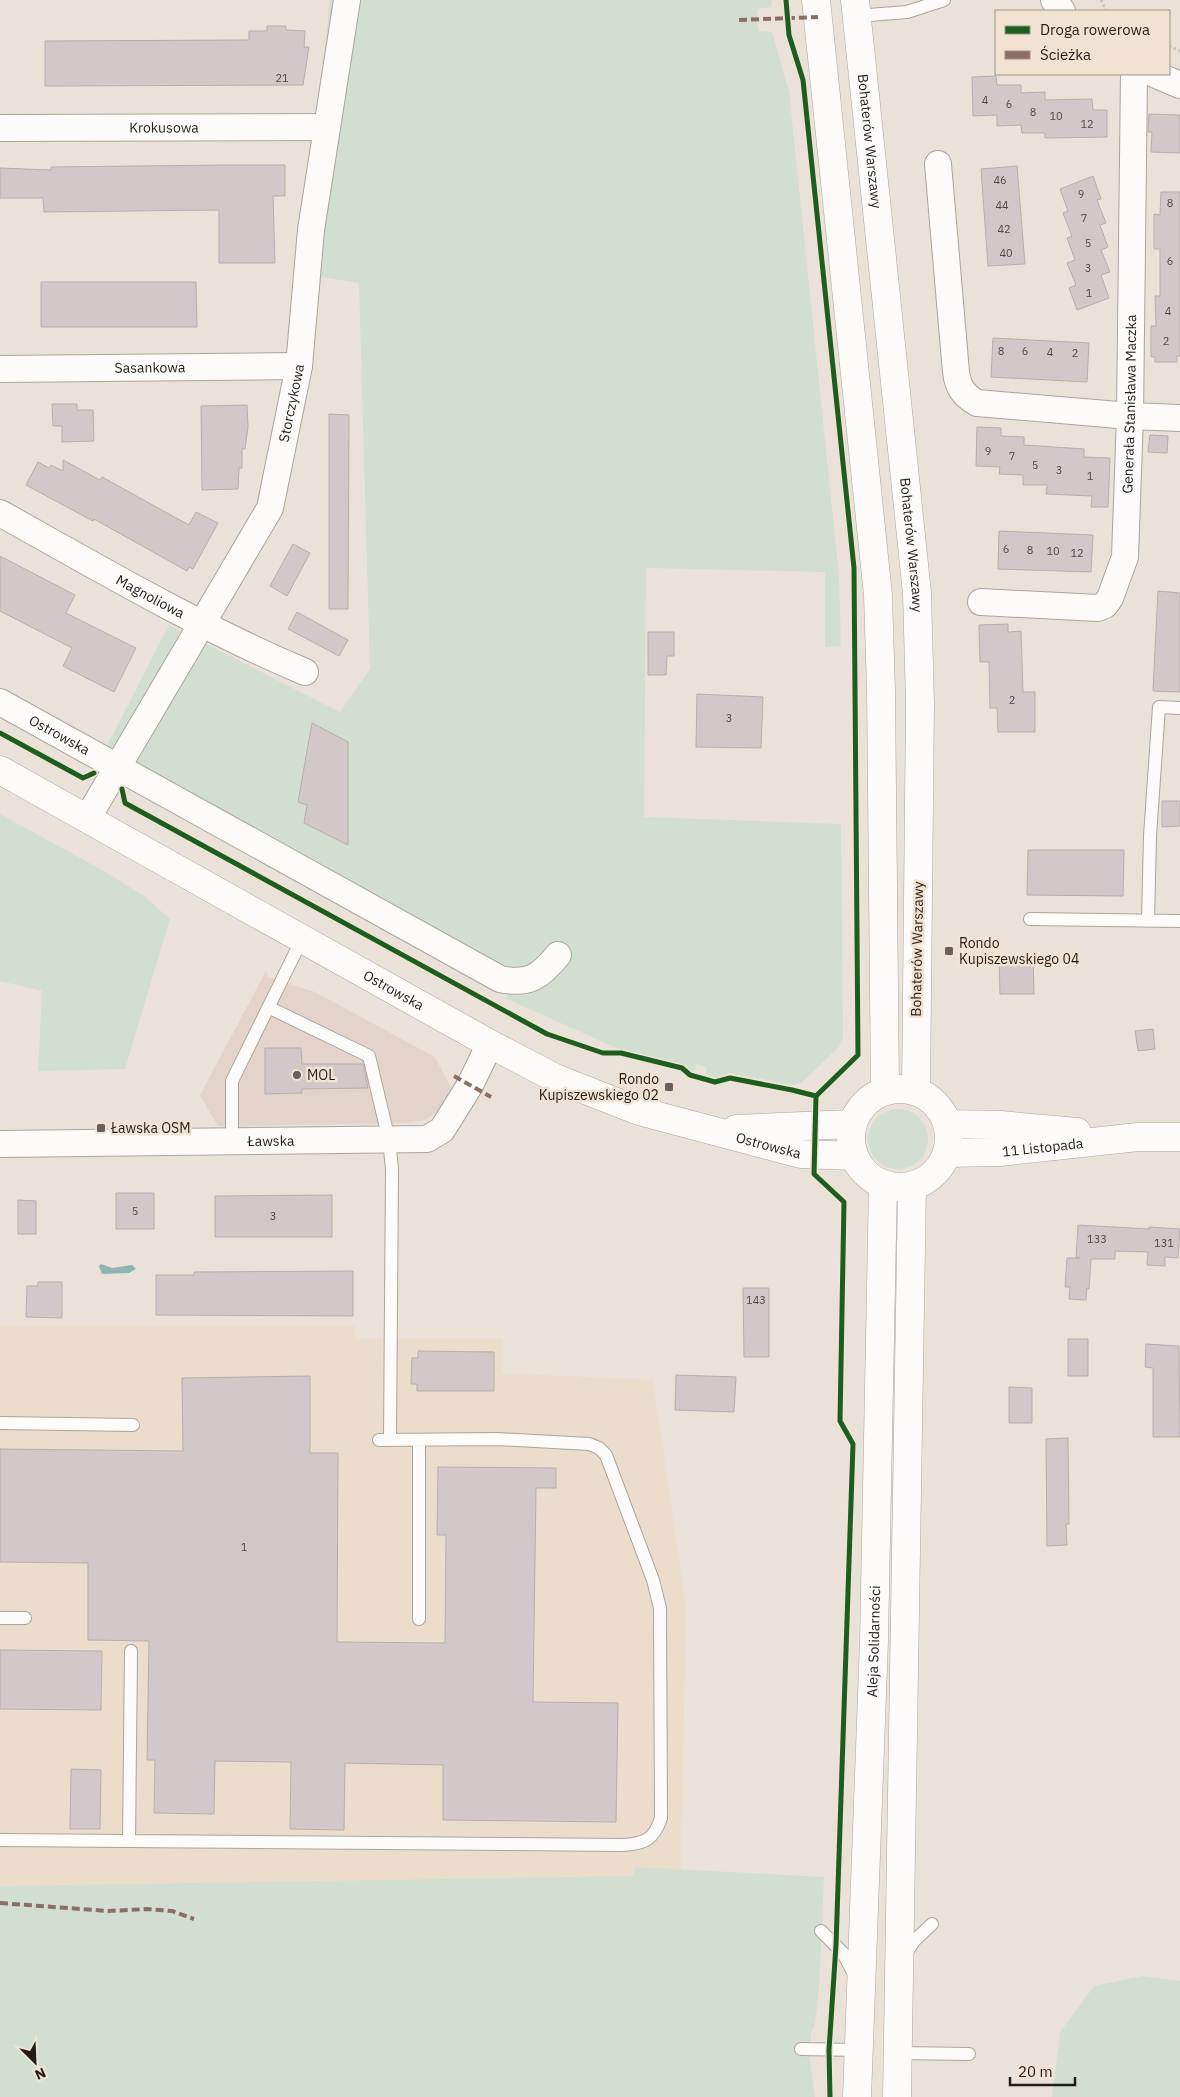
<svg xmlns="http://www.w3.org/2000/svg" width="1180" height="2097" font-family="'IBM Plex Sans',sans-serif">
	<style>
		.commercial { fill: #e4d3ca }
		.built { fill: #ecdccc }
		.green { fill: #d2ded0 }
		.water { fill: #91b4b2 }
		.building { fill: #d2c8ca; stroke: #b5aeac }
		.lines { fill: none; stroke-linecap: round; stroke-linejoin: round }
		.service-casing { stroke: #aaa49c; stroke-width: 14 }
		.minor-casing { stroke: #aaa49c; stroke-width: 28 }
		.secondary-casing { stroke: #aaa49c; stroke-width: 29 }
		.path { stroke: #c7c5c2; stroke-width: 3; stroke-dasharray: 2.5 2.5; stroke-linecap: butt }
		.service { stroke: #fcfbf9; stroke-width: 12 }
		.minor { stroke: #fcfbf9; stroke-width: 26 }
		.secondary { stroke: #fcfbf9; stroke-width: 28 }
		.quiet { stroke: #8d6e63; stroke-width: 4; stroke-dasharray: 8 4; stroke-linecap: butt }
		.cycleway-casing { stroke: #f2e2d1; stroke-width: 8 }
		.cycleway { stroke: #1b5e20; stroke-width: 5 }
		.poi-dot { fill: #68615a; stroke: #f2e2d1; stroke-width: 2 }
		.labels { text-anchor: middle; stroke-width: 5; stroke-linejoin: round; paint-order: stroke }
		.number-label { font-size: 11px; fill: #4e4743 }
		.street-label { font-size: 14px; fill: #221c16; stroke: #f2e2d1 }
		.poi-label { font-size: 14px; fill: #221c16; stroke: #f2e2d1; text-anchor: start }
	</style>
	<rect width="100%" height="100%" fill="#eae2d9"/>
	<!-- commercial -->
	<path class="commercial" d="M 266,971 L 268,977 L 315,992 L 435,1057 L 451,1088 L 440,1108 L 432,1116 L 424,1120 L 407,1123 L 218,1126 L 200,1095 Z"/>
	<!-- built -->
	<path class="built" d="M 0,1325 L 355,1325 L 355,1339 L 503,1339 L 502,1373 L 653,1380 L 686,1606 L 681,1876 L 0,1886 Z"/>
	<!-- green -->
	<path class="green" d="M 330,0 L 772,0 L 771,7 L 757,9 L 758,31 L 772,32 L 789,91 L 839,576 L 841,646 L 825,647 L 825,572 L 646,568 L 644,817 L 841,824 L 843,1037 L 838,1048 L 801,1083 L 793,1085 L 729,1073 L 718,1078 L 705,1074 L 707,1068 L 696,1064 L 694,1071 L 614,1047 L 505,998 L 509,995 C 534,998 543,990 560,973 L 540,963 L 512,970 L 497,966 L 105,750 L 169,625 L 340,712 L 370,669 L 359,283 L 301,274 Z
		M 0,814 L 104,871 L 144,896 L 170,919 L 125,1069 L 38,1071 L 42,991 L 0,981 Z
		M868 1139a30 30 0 1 1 60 0a30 30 0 1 1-60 0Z
		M 635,1867 L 824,1877 L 819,1988 L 815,2025 L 811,2033 L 810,2062 L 815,2097 L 0,2097 L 0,1886 L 634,1876 Z
		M 1142,1976 L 1180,1981 L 1180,2097 L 1052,2097 L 1060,2032 L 1094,1986 Z"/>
	<!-- water -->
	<path class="water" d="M 101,1264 L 112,1268 L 132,1265 L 136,1269 L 129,1273 L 102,1274 L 99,1266 Z"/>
	<!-- building -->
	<path class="building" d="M 267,26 L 286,26 L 286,30 L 305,31 L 304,47 L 309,47 L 303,85 L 45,86 L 45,41 L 249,40 L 249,31 L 267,31 Z
		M 996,76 L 997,85 L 1021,85 L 1021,93 L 1045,92 L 1045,100 L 1092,99 L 1093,110 L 1107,110 L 1107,137 L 1045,138 L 1045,133 L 1022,133 L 1021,125 L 997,126 L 997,115 L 973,116 L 972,77 Z
		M 1149,114 L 1180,115 L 1180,153 L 1151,152 L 1152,132 L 1148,132 Z
		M 223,165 L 285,165 L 285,196 L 273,196 L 275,263 L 219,263 L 219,210 L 44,212 L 43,198 L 0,198 L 0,168 L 51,170 L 51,167 Z
		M 1017,166 L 1025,264 L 988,266 L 981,169 Z
		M 1093,176 L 1101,199 L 1097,200 L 1106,223 L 1100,225 L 1108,247 L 1101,250 L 1110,272 L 1101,275 L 1109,298 L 1077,310 L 1069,288 L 1076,285 L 1067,263 L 1075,260 L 1067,238 L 1072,236 L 1063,213 L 1068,211 L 1060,189 Z
		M 1161,192 L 1180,192 L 1180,356 L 1177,356 L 1177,362 L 1155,362 L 1155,357 L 1151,357 L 1151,326 L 1156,326 L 1155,296 L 1160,296 L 1160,249 L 1154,249 L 1154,214 L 1160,215 Z
		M 41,282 L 196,282 L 197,327 L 41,327 Z
		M 993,338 L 1089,343 L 1087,382 L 991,377 Z
		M 52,404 L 77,404 L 77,410 L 93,410 L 94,441 L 62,442 L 62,426 L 53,426 Z
		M 247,405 L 248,427 L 245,449 L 242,449 L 242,468 L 239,468 L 238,489 L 202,490 L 201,406 Z
		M 329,414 L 349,415 L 348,609 L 329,609 Z
		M 977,427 L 1001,428 L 1001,436 L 1024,437 L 1024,445 L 1084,449 L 1084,457 L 1110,458 L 1108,507 L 1091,507 L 1092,496 L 1046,494 L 1047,485 L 1023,485 L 1023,475 L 999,474 L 1000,467 L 976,466 Z
		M 1150,435 L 1168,436 L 1167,453 L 1148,452 Z
		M 63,460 L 100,480 L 102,477 L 189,525 L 196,512 L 218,523 L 193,569 L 189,567 L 187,571 L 94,519 L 93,521 L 26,485 L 38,462 L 49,468 L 51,465 L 63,471 Z
		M 999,531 L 1093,535 L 1091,572 L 998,569 Z
		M 293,544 L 310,553 L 287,596 L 270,586 Z
		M 0,556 L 75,595 L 66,613 L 136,648 L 114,692 L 63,666 L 72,648 L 0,611 Z
		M 1158,591 L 1180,593 L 1180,692 L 1153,691 Z
		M 297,612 L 348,640 L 339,656 L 288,629 Z
		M 1008,624 L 1008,632 L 1021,631 L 1023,692 L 1035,692 L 1035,732 L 998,732 L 997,708 L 990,708 L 989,662 L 980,662 L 979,625 Z
		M 648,632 L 674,632 L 674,656 L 667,656 L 666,675 L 648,675 Z
		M 697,694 L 763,697 L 761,748 L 696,747 Z
		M 312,723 L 348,742 L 348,845 L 304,823 L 307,805 L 298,802 Z
		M 1162,801 L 1180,801 L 1180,826 L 1162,827 Z
		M 1028,850 L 1124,850 L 1123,896 L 1027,895 Z
		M 1033,955 L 1034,994 L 1000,994 L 999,956 Z
		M 1153,1029 L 1155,1049 L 1138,1051 L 1135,1031 Z
		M 265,1048 L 301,1048 L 302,1064 L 363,1064 L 368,1088 L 302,1089 L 302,1093 L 265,1094 Z
		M 116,1193 L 154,1193 L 154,1229 L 116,1229 Z
		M 332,1195 L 332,1237 L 215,1237 L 215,1196 Z
		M 18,1200 L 36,1201 L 36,1234 L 18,1234 Z
		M 1078,1225 L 1149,1229 L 1149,1227 L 1180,1229 L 1178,1258 L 1165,1257 L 1165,1266 L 1147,1265 L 1148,1252 L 1115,1251 L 1115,1259 L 1091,1259 L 1089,1289 L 1087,1288 L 1086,1300 L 1069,1299 L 1070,1287 L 1065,1287 L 1067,1258 L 1080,1258 L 1076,1258 Z
		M 353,1271 L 353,1316 L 156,1315 L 156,1275 L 194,1275 L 194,1272 Z
		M 38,1282 L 62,1282 L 62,1318 L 26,1317 L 27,1286 L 38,1286 Z
		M 743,1288 L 769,1288 L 769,1357 L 744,1357 Z
		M 1068,1339 L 1088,1339 L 1088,1376 L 1068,1376 Z
		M 1146,1344 L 1179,1346 L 1180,1437 L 1153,1437 L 1153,1368 L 1145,1367 Z
		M 418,1351 L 494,1352 L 494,1391 L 417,1391 L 417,1384 L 411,1384 L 412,1358 L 418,1358 Z
		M 676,1375 L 736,1377 L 734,1412 L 675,1410 Z
		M 310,1376 L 310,1453 L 338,1453 L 337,1642 L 445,1643 L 446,1535 L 437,1535 L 438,1467 L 556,1468 L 556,1488 L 536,1488 L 533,1702 L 618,1703 L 616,1822 L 443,1820 L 443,1765 L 345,1763 L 344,1830 L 290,1829 L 291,1762 L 215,1761 L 214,1814 L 154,1813 L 155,1760 L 147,1760 L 149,1641 L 88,1640 L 88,1563 L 0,1562 L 0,1449 L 183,1451 L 182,1378 Z
		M 1009,1387 L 1032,1388 L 1032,1423 L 1009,1423 Z
		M 1068,1438 L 1069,1524 L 1066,1524 L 1067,1545 L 1047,1546 L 1046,1439 Z
		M 0,1650 L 102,1651 L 101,1710 L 0,1709 Z
		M 71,1769 L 101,1770 L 100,1829 L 70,1829 Z"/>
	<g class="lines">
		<!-- service casing -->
		<g class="service-casing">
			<path id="service" d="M 856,16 L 907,12 L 944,0
				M 1030,919 L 1180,921
				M 1148,921 L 1150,836 L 1159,707 L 1180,708
				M 270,1008 L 369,1056 L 389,1140 L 392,1169 L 390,1440
				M 232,1141 L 232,1081 L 302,939
				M 0,1423 L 133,1425
				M 419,1440 L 419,1619
				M 0,1618 L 25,1618
				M 0,1840 L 622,1845 C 644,1844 654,1840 661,1818 L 660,1608 L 653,1580 L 606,1455 L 599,1448 L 589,1444 L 498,1439 L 379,1440
				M 129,1841 L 131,1651
				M 821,1931 L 843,1953 L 855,1976
				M 905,1955 L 914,1941 L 932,1924
				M 801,2049 L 858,2050
				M 898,2053 L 969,2054"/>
		</g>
		<!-- minor casing -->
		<g class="minor-casing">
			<g id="minor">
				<path d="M 1054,0 L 1062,11"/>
				<path d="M 1154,74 L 1180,85"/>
				<path id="s1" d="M 0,128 L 326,127"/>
				<path d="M 938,164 L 956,372 C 958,387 963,395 977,403 L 1130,416 L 1180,418"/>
				<path id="s2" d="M 0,369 L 299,366"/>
				<path id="s3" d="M 0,513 C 100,569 199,627 305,672"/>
				<path id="s4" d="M 981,602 L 1098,608 L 1105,605 L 1110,598 L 1125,557 L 1130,416 L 1134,74"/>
				<path id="s5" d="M 0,702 L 500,979 C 529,985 540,977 558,955"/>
				<path id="s6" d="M 87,819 L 270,508 L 299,366 L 311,230 L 347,0"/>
				<path id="s7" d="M 0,1144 L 427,1139 L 442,1130 L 470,1085 L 490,1044"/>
			</g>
		</g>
		<!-- secondary casing -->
		<g class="secondary-casing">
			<g id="secondary">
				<path d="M 816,0 L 878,595 L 881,690 L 885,1090"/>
				<path id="s8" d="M 855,0 L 917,593 L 920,703 L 916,1091"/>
				<path id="s9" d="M 0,770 L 490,1044 L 555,1078 L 639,1111 L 801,1154 L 853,1156"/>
				<circle cx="900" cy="1138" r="49"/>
				<path d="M 948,1124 L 1000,1125 L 1077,1132"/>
				<path d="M 736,1129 L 852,1124"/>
				<path id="s10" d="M 947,1153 L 1000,1152 L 1138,1137 L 1180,1137"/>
				<path id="s11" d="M 857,2097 L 874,1641 L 883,1185"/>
				<path d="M 897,2097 L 912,1187"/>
			</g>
		</g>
		<!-- path -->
		<path class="path" d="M 1101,0 L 1106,11
			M 1169,46 L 1180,51"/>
		<!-- service -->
		<use href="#service" class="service"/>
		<!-- minor -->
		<use href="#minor" class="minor"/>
		<!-- secondary -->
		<use href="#secondary" class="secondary"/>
		<!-- quiet -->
		<path class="quiet" d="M 739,20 L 818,17
			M 454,1076 L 491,1097
			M 0,1903 L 108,1911 L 147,1909 L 172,1911 L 194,1919"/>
		<!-- cycleway casing -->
		<g class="cycleway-casing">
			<path id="cycleway" d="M 786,0 L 789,35 L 803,80 L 854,568 L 858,1055 L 816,1096 L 814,1174 L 844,1202 L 840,1421 L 853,1444 L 836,1945 L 829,2050 L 830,2097
				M 0,733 L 83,778 L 94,773
				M 122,789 L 125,803 L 547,1034 L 603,1053 L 621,1053 L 682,1068 L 690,1075 L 715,1082 L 730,1078 L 792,1090 L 816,1096"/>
		</g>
		<!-- cycleway -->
		<use href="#cycleway" class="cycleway"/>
	</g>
	<!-- markers -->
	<g class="poi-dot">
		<rect x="944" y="946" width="10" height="10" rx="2.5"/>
		<circle cx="297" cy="1075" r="5"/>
		<rect x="664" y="1082" width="10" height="10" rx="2.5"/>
		<rect x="96" y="1123" width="10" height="10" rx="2.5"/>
	</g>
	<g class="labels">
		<!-- number labels -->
		<g class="number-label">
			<text x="282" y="82">21</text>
			<text x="985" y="104">4</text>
			<text x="1009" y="108">6</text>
			<text x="1033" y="116">8</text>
			<text x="1056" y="120">10</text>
			<text x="1087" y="128">12</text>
			<text x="1000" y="184">46</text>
			<text x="1081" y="198">9</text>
			<text x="1170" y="207">8</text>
			<text x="1002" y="209">44</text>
			<text x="1084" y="222">7</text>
			<text x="1004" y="233">42</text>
			<text x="1088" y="247">5</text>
			<text x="1006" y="257">40</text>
			<text x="1170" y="265">6</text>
			<text x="1088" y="272">3</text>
			<text x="1089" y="297">1</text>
			<text x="1168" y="315">4</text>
			<text x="1166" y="345">2</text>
			<text x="1001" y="355">8</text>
			<text x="1025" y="355">6</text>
			<text x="1050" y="356">4</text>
			<text x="1075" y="357">2</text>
			<text x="988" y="455">9</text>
			<text x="1012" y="460">7</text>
			<text x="1035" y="469">5</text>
			<text x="1059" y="474">3</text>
			<text x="1090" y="480">1</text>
			<text x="1006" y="553">6</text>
			<text x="1030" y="554">8</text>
			<text x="1053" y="555">10</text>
			<text x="1077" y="557">12</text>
			<text x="1012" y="704">2</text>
			<text x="729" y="722">3</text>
			<text x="135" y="1215">5</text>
			<text x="273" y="1220">3</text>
			<text x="1097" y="1243">133</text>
			<text x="1164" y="1247">131</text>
			<text x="756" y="1304">143</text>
			<text x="244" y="1551">1</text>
		</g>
		<!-- street labels -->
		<g class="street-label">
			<text dy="5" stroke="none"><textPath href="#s1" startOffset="164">Krokusowa</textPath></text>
			<text dy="5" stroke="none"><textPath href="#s8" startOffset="142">Bohaterów Warszawy</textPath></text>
			<text dy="5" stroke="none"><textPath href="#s2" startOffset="150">Sasankowa</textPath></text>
			<text dy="5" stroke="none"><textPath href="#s6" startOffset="468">Storczykowa</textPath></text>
			<text dy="5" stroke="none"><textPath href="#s4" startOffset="330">Generała Stanisława Maczka</textPath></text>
			<text dy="5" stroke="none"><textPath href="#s8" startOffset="548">Bohaterów Warszawy</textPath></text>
			<text dy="5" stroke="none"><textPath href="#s3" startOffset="172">Magnoliowa</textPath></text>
			<text dy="5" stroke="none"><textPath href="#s5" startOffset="68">Ostrowska</textPath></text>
			<text transform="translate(917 949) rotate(-89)" y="5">Bohaterów Warszawy</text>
			<text dy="5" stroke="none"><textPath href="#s9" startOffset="451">Ostrowska</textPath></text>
			<text dy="5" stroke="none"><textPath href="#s7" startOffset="271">Ławska</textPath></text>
			<text dy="5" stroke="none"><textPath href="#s9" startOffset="859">Ostrowska</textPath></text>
			<text dy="5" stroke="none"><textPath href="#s10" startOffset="96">11 Listopada</textPath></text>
			<text dy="5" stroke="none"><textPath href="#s11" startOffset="456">Aleja Solidarności</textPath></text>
		</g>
		<!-- poi labels -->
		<g class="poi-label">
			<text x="959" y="948">Rondo<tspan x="959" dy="16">Kupiszewskiego 04</tspan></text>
			<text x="307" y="1080">MOL</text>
			<text x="659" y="1084" text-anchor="end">Rondo<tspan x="659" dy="16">Kupiszewskiego 02</tspan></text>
			<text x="111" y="1133">Ławska OSM</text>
		</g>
	</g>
	<!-- legend -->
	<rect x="995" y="10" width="175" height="65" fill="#f2e2d1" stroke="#9f9386"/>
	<rect x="1005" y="26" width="25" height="8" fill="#1b5e20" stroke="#9f9386"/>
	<text x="1040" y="35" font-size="15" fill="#221c16">Droga rowerowa</text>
	<rect x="1005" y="51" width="25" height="8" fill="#8d6e63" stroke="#9f9386"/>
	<text x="1040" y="60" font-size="15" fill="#221c16">Ścieżka</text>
	<!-- north arrow -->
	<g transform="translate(35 2062) rotate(156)" stroke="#f2e2d1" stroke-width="4" paint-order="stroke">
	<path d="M0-4L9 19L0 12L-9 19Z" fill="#221c16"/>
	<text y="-8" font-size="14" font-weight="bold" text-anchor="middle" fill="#221c16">N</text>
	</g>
	<!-- scale -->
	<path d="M1010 2077v8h65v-8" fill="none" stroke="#221c16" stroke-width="2.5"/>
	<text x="1018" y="2077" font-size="15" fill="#221c16" stroke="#f2e2d1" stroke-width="4" paint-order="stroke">20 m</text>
</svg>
